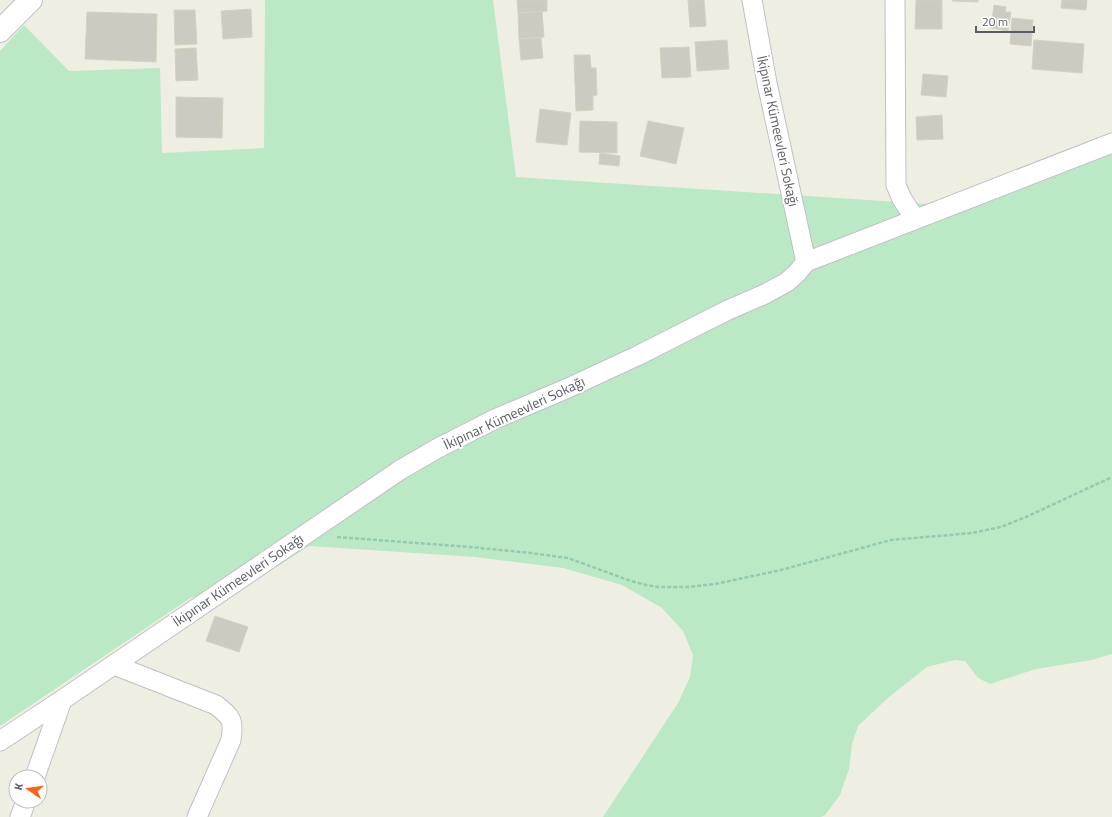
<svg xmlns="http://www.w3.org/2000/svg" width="1112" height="817" font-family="'Titillium Web',sans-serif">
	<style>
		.green { fill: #bbe9c6 }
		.building { fill: #cccbc1; stroke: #d4d2bf }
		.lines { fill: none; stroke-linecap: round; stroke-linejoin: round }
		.street-casing { stroke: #bfbfc7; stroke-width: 21 }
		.secondary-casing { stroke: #bec0c9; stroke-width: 24 }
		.path { stroke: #94cab1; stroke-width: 2.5; stroke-dasharray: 4 2; stroke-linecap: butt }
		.street { stroke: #fff; stroke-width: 19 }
		.secondary { stroke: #fff; stroke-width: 22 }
		.labels { text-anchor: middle; stroke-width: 4; stroke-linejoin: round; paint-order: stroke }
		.street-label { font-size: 14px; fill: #5a5c64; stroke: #fff }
	</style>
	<rect width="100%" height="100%" fill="#eeefe2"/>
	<!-- green -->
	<path class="green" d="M 265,0 L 493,0 L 516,177 L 974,207 L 1112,151 L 1112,654 L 1092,660 L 1036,669 L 990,684 L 978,678 L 965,661 L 955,660 L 927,667 L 889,697 L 858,726 L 852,744 L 849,769 L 840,795 L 825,815 L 821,817 L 603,817 L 678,703 L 690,677 L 693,655 L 683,631 L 662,608 L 622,585 L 563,568 L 475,557 L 309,546 L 214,607 L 192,597 L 0,726 L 0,51 L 24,25 L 69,71 L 160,68 L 162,153 L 264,148 Z"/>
	<!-- building -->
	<path class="building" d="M 517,0 L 547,0 L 547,11 L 518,13 Z
		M 688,0 L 704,0 L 706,26 L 690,27 Z
		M 916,0 L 942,0 L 942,29 L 915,29 Z
		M 952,0 L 978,0 L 978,2 L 952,1 Z
		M 1062,0 L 1087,0 L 1086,10 L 1061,8 Z
		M 994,5 L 1006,7 L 1005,12 L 1011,12 L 1008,31 L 991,28 Z
		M 251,9 L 252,37 L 223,39 L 221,11 Z
		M 174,10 L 195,10 L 197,44 L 175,45 Z
		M 542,11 L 544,37 L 519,39 L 518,13 Z
		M 87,12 L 157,14 L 156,62 L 85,59 Z
		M 1012,18 L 1033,20 L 1031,46 L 1010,44 Z
		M 541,37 L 543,58 L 521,60 L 519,39 Z
		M 727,40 L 729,69 L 697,71 L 695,42 Z
		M 1034,40 L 1084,44 L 1082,73 L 1032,69 Z
		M 689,47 L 691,77 L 662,78 L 660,48 Z
		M 196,48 L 198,80 L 176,81 L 175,49 Z
		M 574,55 L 590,55 L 591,68 L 596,68 L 597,95 L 593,96 L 593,110 L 576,111 Z
		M 923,74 L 948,76 L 946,97 L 921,95 Z
		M 176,97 L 223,98 L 222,138 L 176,137 Z
		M 540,109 L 571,113 L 567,145 L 536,142 Z
		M 942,115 L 943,139 L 917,140 L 916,117 Z
		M 580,121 L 617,122 L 617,153 L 579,152 Z
		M 648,121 L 684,128 L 676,164 L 640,156 Z
		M 600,153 L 620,156 L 619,166 L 599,164 Z
		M 215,616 L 248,627 L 239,652 L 206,641 Z"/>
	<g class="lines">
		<!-- street casing -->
		<g class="street-casing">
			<path id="street" d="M 752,0 L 767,83 L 806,262
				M 895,0 L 896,185 L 902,199 L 915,219
				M 114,665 L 216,705 C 232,718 234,720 231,740 L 197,817
				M 0,741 L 62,700 L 400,470 L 438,448 L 495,419 L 568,388 L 637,356 L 728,310 L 765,294 L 787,282 L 797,273 L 806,262 L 1112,143
				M 35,777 L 62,700
				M 20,817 L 26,801"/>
		</g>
		<!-- secondary casing -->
		<g class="secondary-casing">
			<path id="secondary" d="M 0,31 L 31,0"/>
		</g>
		<!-- path -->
		<path class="path" d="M 337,537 L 470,547 L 531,553 L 568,558 L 631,581 L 646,585 L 659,587 L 688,587 L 715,584 L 781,570 L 891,540 L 915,538 L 972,533 L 1001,527 L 1026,517 L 1112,477"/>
		<!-- street -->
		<use href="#street" class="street"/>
		<!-- secondary -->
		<use href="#secondary" class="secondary"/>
	</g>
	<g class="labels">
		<!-- street labels -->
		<g class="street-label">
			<text transform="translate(778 131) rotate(78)" y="5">İkipınar Kümeevleri Sokağı</text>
			<text transform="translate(514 413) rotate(-25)" y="5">İkipınar Kümeevleri Sokağı</text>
			<text transform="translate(238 580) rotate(-34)" y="5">İkipınar Kümeevleri Sokağı</text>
		</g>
	</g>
	<!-- north arrow -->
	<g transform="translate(28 789) rotate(283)"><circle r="19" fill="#ffffff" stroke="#bdbec1"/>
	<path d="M0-3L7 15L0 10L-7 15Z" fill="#fa631c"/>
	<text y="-6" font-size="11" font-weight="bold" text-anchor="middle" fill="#5a5c64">K</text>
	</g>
	<!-- scale -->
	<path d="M976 26v6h58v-6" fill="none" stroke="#5a5c64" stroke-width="2"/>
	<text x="982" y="26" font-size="12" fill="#5a5c64" stroke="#ffffff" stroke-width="3" paint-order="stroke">20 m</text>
</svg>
